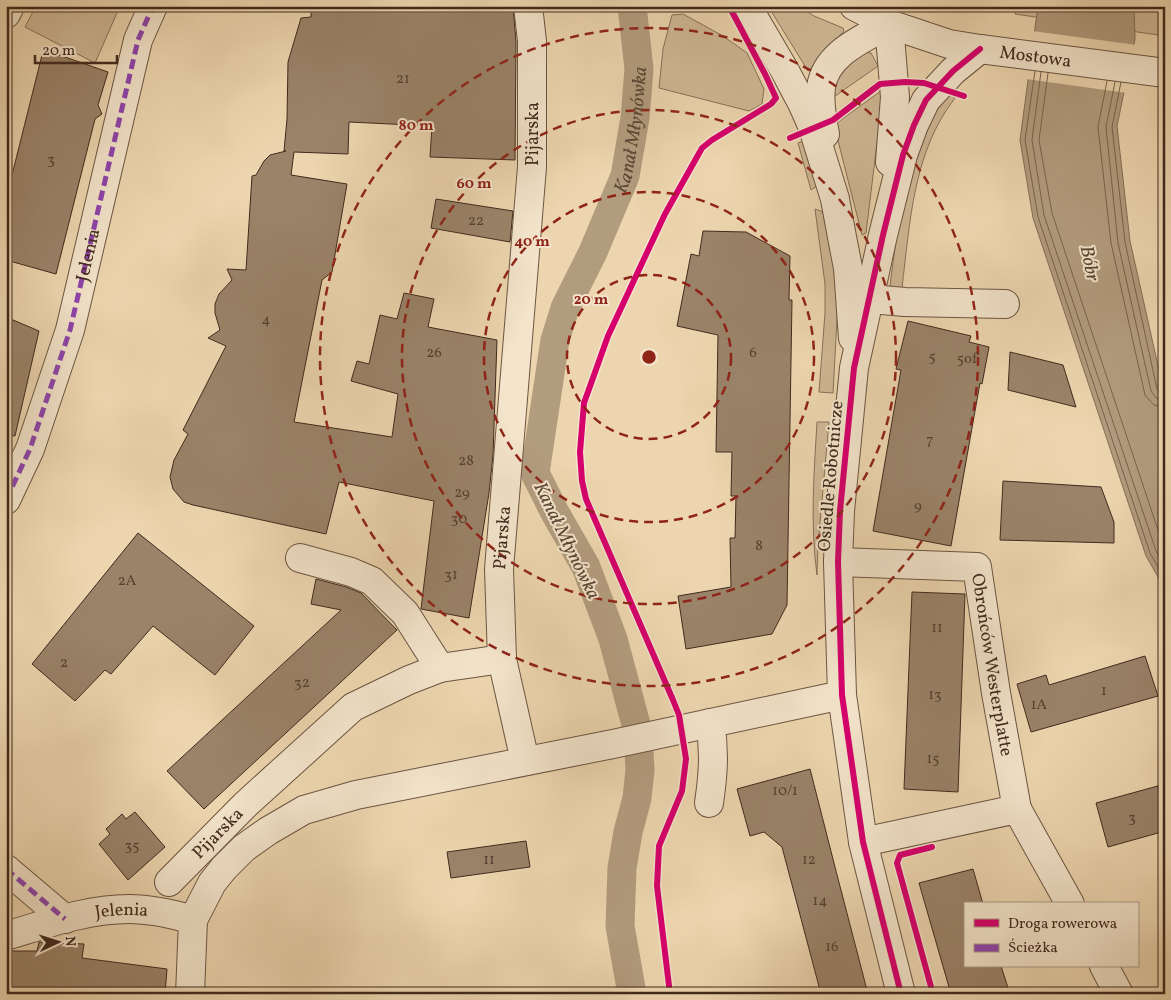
<svg xmlns="http://www.w3.org/2000/svg" width="1171" height="1000" font-family="Vollkorn,serif">
	<style>
		.green { fill: #d0b996; stroke: #88725a }
		.water { fill: #b29c7e; stroke: #846e58 }
		.pier { fill: #edd6af }
		.lines { fill: none; stroke-linecap: round; stroke-linejoin: round }
		.shore { stroke: #79634e; stroke-width: 1 }
		.canal { stroke: #b29c7e; stroke-width: 29 }
		.building { fill: #9a8369; stroke: #402a1e }
		.minor-casing { stroke: #6b5542; stroke-width: 30 }
		.minor { stroke: #f3e4cb; stroke-width: 28 }
		.quiet { stroke: #8e44ad; stroke-width: 5; stroke-dasharray: 10 5; stroke-linecap: butt }
		.cycleway-casing { stroke: #f3e4cb; stroke-width: 9 }
		.cycleway { stroke: #d6006c; stroke-width: 6 }
		.ring { fill: none; stroke: #8f2418; stroke-width: 2.5; stroke-dasharray: 9 6 }
		.labels { text-anchor: middle; stroke-width: 4; stroke-linejoin: round; paint-order: stroke }
		.number-label { font-size: 15px; fill: #564031 }
		.street-label { font-size: 18px; fill: #402a1e; stroke: #f3e4cb }
		.water-label { font-size: 19px; font-style: italic; fill: #5c4636; stroke: #f3e4cb }
		.centre { fill: #8f2418; stroke: #f3e4cb; stroke-width: 2.5 }
		.ring-label { font-size: 15px; text-anchor: middle; font-weight: bold; fill: #8f2418; stroke: #f3e4cb; stroke-width: 4; stroke-linejoin: round; paint-order: stroke }
	</style>
	<rect width="100%" height="100%" fill="#edd6af"/>
	<filter id="stains"><feTurbulence type="fractalNoise" baseFrequency=".004" numOctaves="4"/><feColorMatrix values="0 0 0 0 .2 0 0 0 0 .09 0 0 0 0 .02 0 0 0 .5 -.17"/></filter>
	<radialGradient id="worn" r=".72"><stop offset=".6" stop-color="#630" stop-opacity="0"/><stop offset="1" stop-color="#630" stop-opacity=".3"/></radialGradient>
	<!-- green -->
	<path class="green" d="M 36,6 L 120,6 L 95,63 L 25,27 Z
		M 768,6 L 799,6 L 814,16 L 843,28 L 844,31 L 808,71 Z
		M 1017,6 L 1165,6 L 1165,36 L 1015,14 Z
		M 683,14 L 723,36 L 747,53 L 764,89 L 762,104 L 749,111 L 659,88 L 663,49 L 672,15 Z
		M 863,52 L 871,53 L 878,66 L 831,99 C 837,73 843,69 863,52 Z
		M 881,91 L 880,118 L 866,233 L 862,235 L 834,125 Z
		M 949,94 L 955,98 C 913,152 910,222 902,288 L 890,286 C 898,223 907,143 949,94 Z
		M 810,139 L 817,186 L 811,190 L 798,143 Z
		M 815,209 L 821,211 L 831,224 L 838,301 L 833,393 L 819,392 L 825,313 L 825,284 Z
		M 817,422 L 829,422 L 818,545 L 817,575 C 810,524 814,473 817,422 Z"/>
	<!-- water -->
	<path class="water" d="M 1038,6 L 1134,6 L 1135,39 L 1117,126 L 1130,241 L 1165,397 L 1165,589 L 1146,556 L 1033,218 L 1020,140 Z"/>
	<!-- pier -->
	<path class="pier" d="M 1032,31 L 1137,45 L 1127,93 L 1026,79 Z"/>
	<g class="lines">
		<!-- shore -->
		<path class="shore" d="M 1035,71 L 1025,140 L 1038,217 L 1150,553 L 1165,579
			M 1041,72 L 1032,140 L 1044,215 L 1156,551 L 1165,567
			M 1048,73 L 1039,140 L 1052,213 L 1165,551
			M 1107,81 L 1098,127 L 1111,243 L 1145,395 L 1154,405 L 1165,407
			M 1115,82 L 1106,127 L 1118,243 L 1151,391 L 1156,398 L 1165,400
			M 1121,82 L 1112,127 L 1125,242 L 1157,389 L 1160,393 L 1165,393"/>
		<!-- canal -->
		<path class="canal" id="s1" d="M 632,994 L 620,926 L 622,868 L 628,832 L 637,798 L 640,770 L 638,732 L 613,639 L 586,567 L 554,511 L 535,473 L 555,340 L 565,308 L 593,252 L 625,176 L 635,118 L 639,69 L 632,6"/>
	</g>
	<!-- building -->
	<path class="building" d="M 311,6 L 513,6 L 516,42 L 515,160 L 430,157 L 432,126 L 349,122 L 348,154 L 294,152 L 291,175 L 347,184 L 332,272 L 322,280 L 294,422 L 392,437 L 398,394 L 351,381 L 357,361 L 369,364 L 380,315 L 397,319 L 404,293 L 434,299 L 428,327 L 497,340 L 493,455 L 489,493 L 469,618 L 421,609 L 434,501 L 339,482 L 326,534 L 193,505 L 184,502 L 173,489 L 170,477 L 174,460 L 188,434 L 183,430 L 226,346 L 208,338 L 220,330 L 215,313 L 215,304 L 219,294 L 232,280 L 227,269 L 246,270 L 252,176 L 256,175 L 264,161 L 270,155 L 286,151 L 284,151 L 287,119 L 288,62 L 301,18 L 311,17 Z
		M 44,47 L 62,56 L 108,72 L 98,105 L 102,114 L 95,119 L 56,274 L 6,260 L 6,199 Z
		M 436,199 L 513,211 L 510,242 L 431,228 Z
		M 703,231 L 746,232 L 790,256 L 789,300 L 792,300 L 787,605 L 772,634 L 686,649 L 678,596 L 731,587 L 730,538 L 735,538 L 736,496 L 731,496 L 732,452 L 716,452 L 718,335 L 677,326 L 691,254 L 699,256 Z
		M 6,317 L 39,331 L 15,436 L 6,435 Z
		M 908,321 L 971,336 L 969,342 L 989,347 L 982,384 L 980,383 L 951,546 L 873,531 L 901,370 L 896,369 Z
		M 1010,352 L 1063,365 L 1076,407 L 1008,390 Z
		M 1003,481 L 1101,487 L 1114,522 L 1114,543 L 1000,540 Z
		M 138,533 L 254,626 L 215,675 L 153,626 L 111,674 L 105,670 L 75,701 L 32,664 Z
		M 316,579 L 346,587 L 361,593 L 397,630 L 204,809 L 167,771 L 341,610 L 311,604 Z
		M 912,592 L 965,594 L 958,792 L 904,789 Z
		M 1145,656 L 1158,696 L 1031,732 L 1017,684 L 1046,675 L 1049,685 Z
		M 810,769 L 836,871 L 868,994 L 821,994 L 782,847 L 764,832 L 750,836 L 737,789 Z
		M 1165,784 L 1165,831 L 1108,847 L 1096,803 Z
		M 135,812 L 165,847 L 128,880 L 99,844 L 110,834 L 106,829 L 122,814 L 126,819 Z
		M 526,841 L 530,867 L 451,878 L 447,852 Z
		M 973,869 L 983,904 L 965,904 L 965,966 L 1001,966 L 1010,994 L 951,994 L 919,883 Z
		M 39,942 L 84,944 L 82,958 L 167,969 L 165,994 L 6,994 L 6,951 L 37,951 Z"/>
	<g class="lines">
		<!-- minor casing -->
		<g class="minor-casing">
			<g id="minor">
				<path d="M 747,6 L 785,71 L 803,105 L 813,128 L 835,199 L 842,237 L 848,268 L 853,338"/>
				<path id="s2" d="M 854,6 L 889,24 L 949,44 L 980,49 L 1165,73"/>
				<path d="M 6,14 L 10,6"/>
				<path d="M 889,24 L 895,97 L 890,162"/>
				<path d="M 825,134 C 822,119 819,103 821,87 C 826,53 863,39 889,24"/>
				<path d="M 870,299 L 905,302 L 1005,304"/>
				<path d="M 6,500 L 30,449 L 70,330 L 138,40 L 153,6"/>
				<path d="M 300,558 L 351,572 L 372,581 L 405,613 L 440,668"/>
				<path id="s3" d="M 838,562 L 977,567 L 996,693 L 1017,809"/>
				<path id="s4" d="M 525,761 L 502,659 L 499,569 L 532,167 L 532,41 L 528,6"/>
				<path d="M 709,803 C 713,776 715,751 710,723"/>
				<path d="M 863,842 L 1017,809 L 1070,904"/>
				<path d="M 6,869 L 65,919"/>
				<path id="s5" d="M 169,882 L 245,805 L 353,707 L 409,680 L 440,668 L 502,659"/>
				<path id="s6" d="M 6,936 C 46,924 87,909 129,909 C 151,909 173,914 193,920"/>
				<path d="M 1104,966 L 1119,994"/>
				<path d="M 190,994 L 193,920 L 212,883 L 224,868 L 244,848 L 268,831 L 304,810 L 356,795 L 613,744 L 842,695"/>
				<path d="M 901,994 L 863,842 L 842,695 L 838,562 L 840,511 L 854,368 L 883,235 L 903,155 L 914,125 L 926,100 L 953,71 L 980,49"/>
			</g>
		</g>
		<!-- minor -->
		<use href="#minor" class="minor"/>
		<!-- quiet -->
		<g class="quiet">
			<path d="M 6,14 L 10,6"/>
			<path d="M 1165,195 L 1165,224"/>
			<path id="s7" d="M 6,500 L 30,449 L 70,330 L 138,40 L 153,6"/>
			<path d="M 6,869 L 65,919"/>
		</g>
		<!-- cycleway casing -->
		<g class="cycleway-casing">
			<path id="cycleway" d="M 790,138 L 833,120 L 880,84 L 905,82 L 924,83 L 964,96
				M 932,847 L 900,855 L 897,863 L 933,994
				M 670,994 L 657,886 L 659,846 L 682,791 L 686,759 L 679,715 L 673,700 L 586,499 L 582,481 L 580,452 L 584,403 L 608,336 L 665,214 L 702,148 L 712,140 L 771,104 L 776,98 L 765,74 L 729,6
				M 901,994 L 863,842 L 842,695 L 838,562 L 840,511 L 854,368 L 883,235 L 903,155 L 914,125 L 926,100 L 953,71 L 980,49"/>
		</g>
		<!-- cycleway -->
		<use href="#cycleway" class="cycleway"/>
	</g>
	<!-- distance rings -->
	<g class="ring">
		<circle cx="649" cy="357" r="82"/>
		<circle cx="649" cy="357" r="165"/>
		<circle cx="649" cy="357" r="247"/>
		<circle cx="649" cy="357" r="329"/>
	</g>
	<g class="labels">
		<!-- number labels -->
		<g class="number-label">
			<text x="403" y="83">21</text>
			<text x="51" y="164">3</text>
			<text x="476" y="225">22</text>
			<text x="266" y="324">4</text>
			<text x="434" y="357">26</text>
			<text x="753" y="357">6</text>
			<text x="932" y="361">5</text>
			<text x="967" y="363">5of</text>
			<text x="930" y="444">7</text>
			<text x="466" y="465">28</text>
			<text x="462" y="497">29</text>
			<text x="918" y="510">9</text>
			<text x="459" y="523">30</text>
			<text x="759" y="550">8</text>
			<text x="451" y="579">31</text>
			<text x="127" y="585">2A</text>
			<text x="937" y="632">11</text>
			<text x="64" y="667">2</text>
			<text x="302" y="687">32</text>
			<text x="1104" y="695">1</text>
			<text x="935" y="699">13</text>
			<text x="1039" y="709">1A</text>
			<text x="933" y="763">15</text>
			<text x="785" y="795">10/1</text>
			<text x="1132" y="822">3</text>
			<text x="132" y="850">35</text>
			<text x="489" y="864">11</text>
			<text x="809" y="864">12</text>
			<text x="820" y="905">14</text>
			<text x="832" y="951">16</text>
		</g>
		<!-- street labels -->
		<g class="street-label">
			<text dy="6" stroke="none"><textPath href="#s2" startOffset="190">Mostowa</textPath></text>
			<text transform="translate(532 134) rotate(-90)" y="6">Pijarska</text>
			<text dy="6" stroke="none"><textPath href="#s7" startOffset="259">Jelenia</textPath></text>
			<text transform="translate(830 476) rotate(-85)" y="6">Osiedle Robotnicze</text>
			<text dy="6" stroke="none"><textPath href="#s4" startOffset="226">Pijarska</textPath></text>
			<text dy="6" stroke="none"><textPath href="#s3" startOffset="238">Obrońców Westerplatte</textPath></text>
			<text dy="6" stroke="none"><textPath href="#s5" startOffset="69">Pijarska</textPath></text>
			<text dy="6" stroke="none"><textPath href="#s6" startOffset="119">Jelenia</textPath></text>
		</g>
		<!-- water labels -->
		<g class="water-label">
			<text dy="7" stroke="none"><textPath href="#s1" startOffset="905">Kanał Młynówka</textPath></text>
			<text transform="translate(1091 263) rotate(78)" y="7">Bóbr</text>
			<text transform="translate(568 540) rotate(64)" y="7">Kanał Młynówka</text>
		</g>
	</g>
	<circle cx="649" cy="357" r="8" class="centre"/>
	<g class="ring-label">
		<text x="416" y="130">80 m</text>
		<text x="474" y="188">60 m</text>
		<text x="532" y="246">40 m</text>
		<text x="591" y="304">20 m</text>
	</g>
	<!-- margin -->
	<rect width="1171" height="1000" fill="none" stroke="#edd6af" stroke-width="25"/>
	<rect x="8" y="8" width="1156" height="985" fill="none" stroke="#402a1e" stroke-width="2.5"/>
	<rect x="12" y="12" width="1146" height="975" fill="none" stroke="#402a1e"/>
	<!-- legend -->
	<rect x="964" y="902" width="175" height="65" fill="#f3e4cb" stroke="#ab9a86"/>
	<rect x="974" y="919" width="25" height="8" fill="#d6006c" stroke="#ab9a86"/>
	<text x="1008" y="928" font-size="15" fill="#402a1e">Droga rowerowa</text>
	<rect x="974" y="944" width="25" height="8" fill="#8e44ad" stroke="#ab9a86"/>
	<text x="1008" y="952" font-size="15" fill="#402a1e">Ścieżka</text>
	<!-- north arrow -->
	<g transform="translate(58 942) rotate(86)" stroke="#f3e4cb" stroke-width="4" paint-order="stroke">
	<path d="M0-4L9 19L0 12L-9 19Z" fill="#402a1e"/>
	<text y="-8" font-size="14" font-weight="bold" text-anchor="middle" fill="#402a1e">N</text>
	</g>
	<!-- scale -->
	<path d="M35 55v8h82v-8" fill="none" stroke="#402a1e" stroke-width="2.5"/>
	<text x="42" y="55" font-size="15" fill="#402a1e" stroke="#f3e4cb" stroke-width="4" paint-order="stroke">20 m</text>
	<rect width="100%" height="100%" filter="url(#stains)"/>
	<rect width="100%" height="100%" fill="url(#worn)"/>
</svg>
